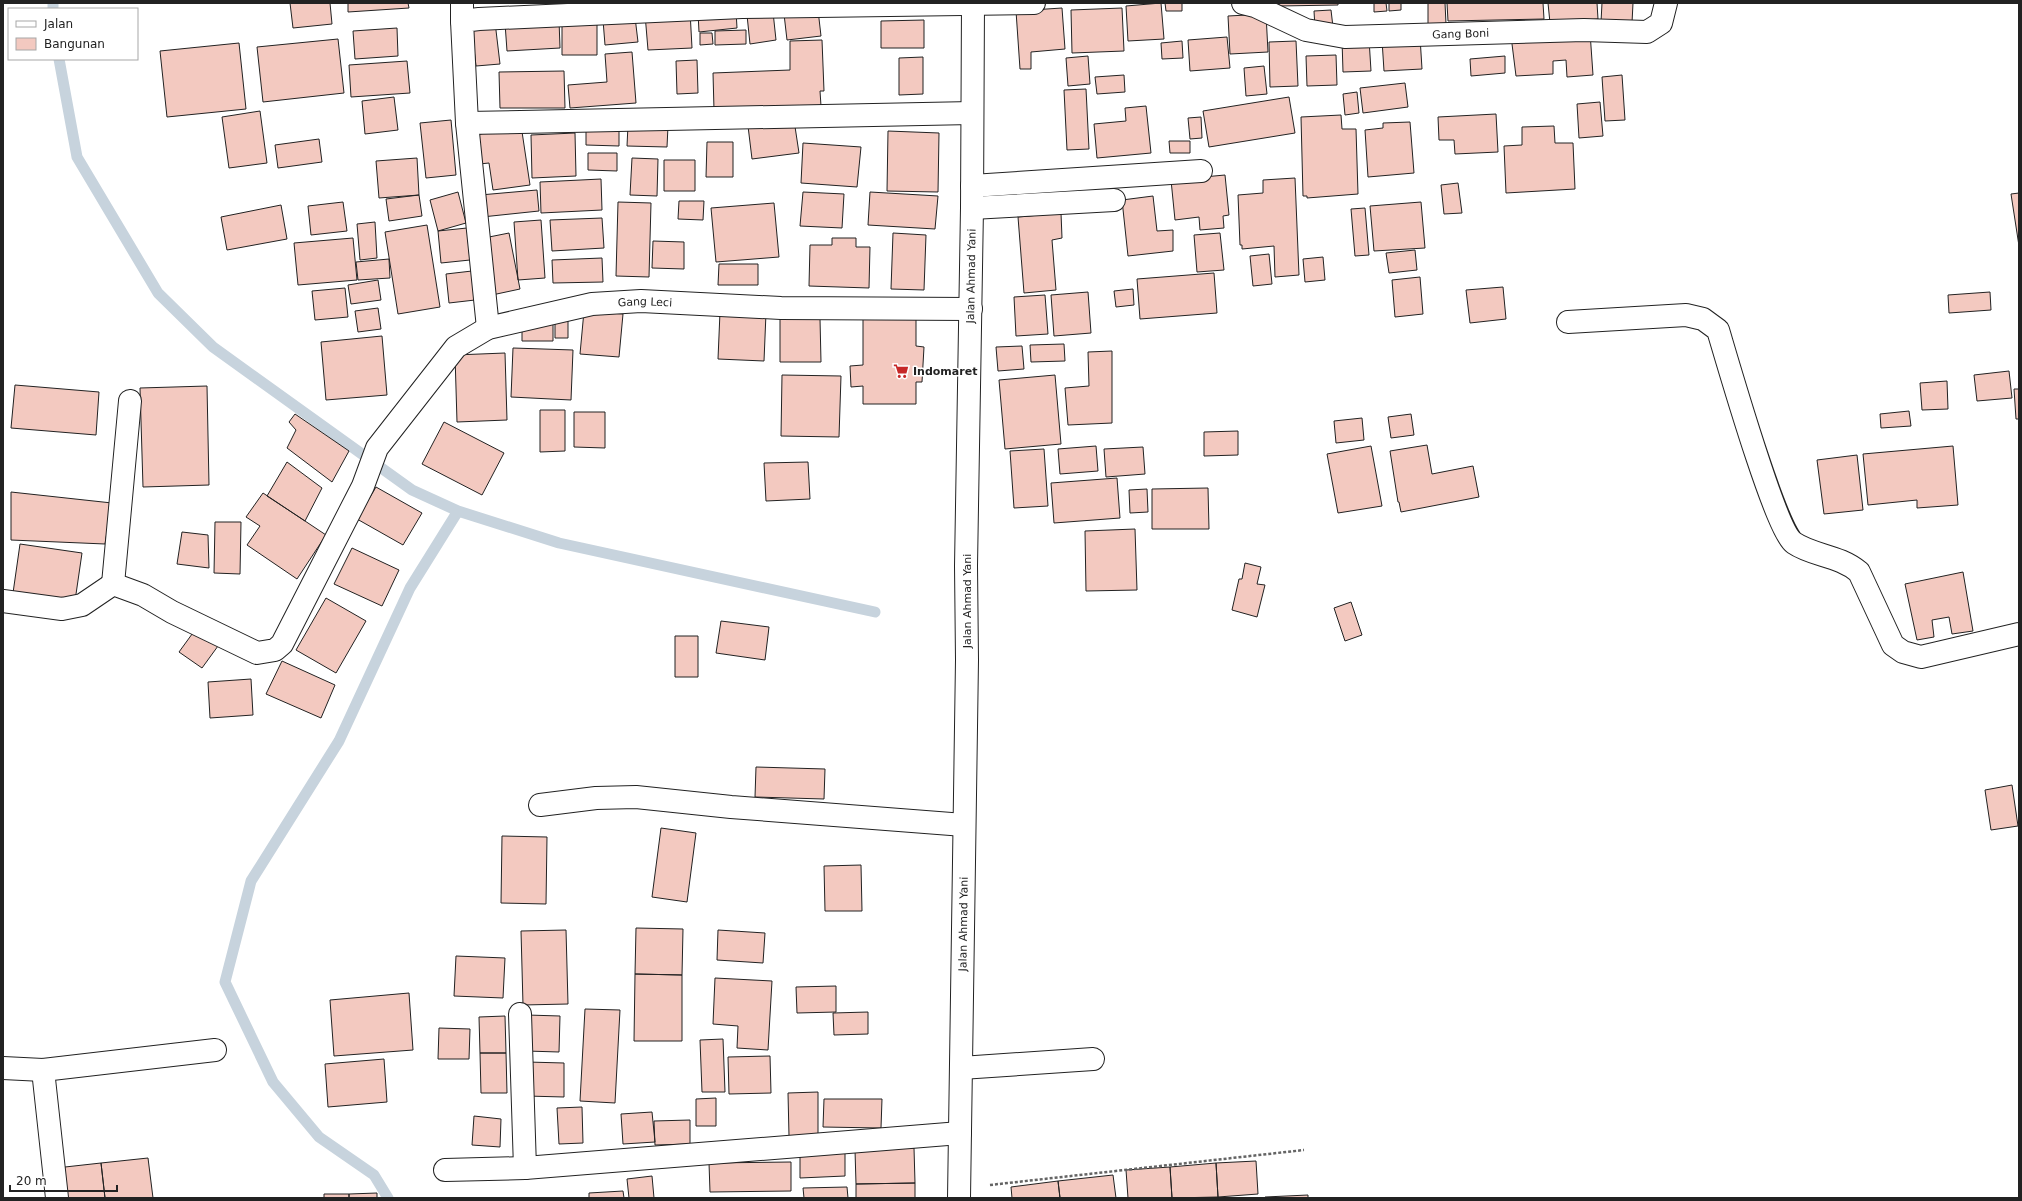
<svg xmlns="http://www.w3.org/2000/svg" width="2022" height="1201" font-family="'DejaVu Sans',sans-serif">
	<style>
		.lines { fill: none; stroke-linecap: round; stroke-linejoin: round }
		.stream { stroke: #c7d3dd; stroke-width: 11 }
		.building { fill: #f3c9c0; stroke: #222 }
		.minor-casing { stroke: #222; stroke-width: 24 }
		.major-casing { stroke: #222; stroke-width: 24 }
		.path { stroke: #646464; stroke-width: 2.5; stroke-dasharray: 3 2; stroke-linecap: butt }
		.minor { stroke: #fff; stroke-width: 22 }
		.major { stroke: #fff; stroke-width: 22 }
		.labels { text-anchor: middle; stroke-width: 3; stroke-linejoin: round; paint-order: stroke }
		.street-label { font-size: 11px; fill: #222; stroke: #fff }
		.poi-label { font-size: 11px; font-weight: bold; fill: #222; stroke: #fff; text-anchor: start }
	</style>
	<rect width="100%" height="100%" fill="#fff"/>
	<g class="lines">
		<!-- stream -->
		<path class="stream" d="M 53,3 L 53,9
			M 59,59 L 77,157 L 158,293 L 213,347 L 412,490 L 458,511 L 559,543 L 875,612
			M 388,1198 L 374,1175 L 319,1137 L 273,1082 L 225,982 L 251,881 L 339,741 L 410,588 L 458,511"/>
	</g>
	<!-- building -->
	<path class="building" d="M 290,3 L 330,3 L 332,24 L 293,28 Z
		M 348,3 L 408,3 L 409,8 L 348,12 Z
		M 1161,3 L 1164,39 L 1128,41 L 1126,6 Z
		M 1165,3 L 1182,3 L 1182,11 L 1166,11 Z
		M 1279,3 L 1338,3 L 1338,5 L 1279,6 Z
		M 1374,3 L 1386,3 L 1387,11 L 1374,12 Z
		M 1389,3 L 1401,3 L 1401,10 L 1389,11 Z
		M 1428,3 L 1445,3 L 1446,24 L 1428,25 Z
		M 1447,3 L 1543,3 L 1544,19 L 1448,21 Z
		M 1548,3 L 1597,3 L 1598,19 L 1550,23 Z
		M 1602,3 L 1633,3 L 1632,23 L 1601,22 Z
		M 1062,8 L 1065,49 L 1031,52 L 1031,69 L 1020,69 L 1016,11 Z
		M 1122,8 L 1124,51 L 1072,53 L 1071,10 Z
		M 818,10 L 821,36 L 787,40 L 784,14 Z
		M 1331,10 L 1333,27 L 1315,28 L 1314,11 Z
		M 690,11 L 692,48 L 648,50 L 645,14 Z
		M 736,11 L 737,28 L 699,32 L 698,13 Z
		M 773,12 L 776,40 L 750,44 L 747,15 Z
		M 1266,14 L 1268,52 L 1230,54 L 1228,16 Z
		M 635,17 L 638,42 L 605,45 L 603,20 Z
		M 562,19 L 597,19 L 597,55 L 562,55 Z
		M 559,20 L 560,48 L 507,51 L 505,23 Z
		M 924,20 L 924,48 L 881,48 L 881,21 Z
		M 495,22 L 500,64 L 476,66 L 471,24 Z
		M 397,28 L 398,56 L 355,59 L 353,31 Z
		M 746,30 L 746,44 L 715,45 L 715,31 Z
		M 1590,32 L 1593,75 L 1567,77 L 1566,60 L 1553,61 L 1553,74 L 1516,76 L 1511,36 Z
		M 700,33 L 712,33 L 713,44 L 700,45 Z
		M 1227,37 L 1230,68 L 1190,71 L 1188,40 Z
		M 1420,37 L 1422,69 L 1384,71 L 1382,40 Z
		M 338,39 L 344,93 L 263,102 L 257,47 Z
		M 1369,39 L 1371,71 L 1343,72 L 1342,40 Z
		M 822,40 L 824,91 L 820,91 L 821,106 L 714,110 L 713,73 L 790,70 L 790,41 Z
		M 1182,41 L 1183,58 L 1162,59 L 1161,43 Z
		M 1296,41 L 1298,86 L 1270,87 L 1269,42 Z
		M 239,43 L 246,109 L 167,117 L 160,51 Z
		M 632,52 L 636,103 L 570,108 L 568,85 L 607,82 L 605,54 Z
		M 1336,55 L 1337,85 L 1307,86 L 1306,56 Z
		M 1088,56 L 1090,84 L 1068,86 L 1066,58 Z
		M 1505,56 L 1505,73 L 1471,76 L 1470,59 Z
		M 923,57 L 923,94 L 899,95 L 899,58 Z
		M 697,60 L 698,93 L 677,94 L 676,61 Z
		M 407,61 L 410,93 L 351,97 L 349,65 Z
		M 1264,66 L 1267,94 L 1246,96 L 1244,68 Z
		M 564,71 L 565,108 L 500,108 L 499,72 Z
		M 1124,75 L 1125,92 L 1097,94 L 1095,77 Z
		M 1622,75 L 1625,120 L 1605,121 L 1602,77 Z
		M 1405,83 L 1408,107 L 1363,113 L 1360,88 Z
		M 1086,89 L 1089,149 L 1067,150 L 1064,90 Z
		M 1357,92 L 1359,113 L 1345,115 L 1343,94 Z
		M 394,97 L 398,130 L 365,134 L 362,101 Z
		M 1289,97 L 1295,133 L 1209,147 L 1203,111 Z
		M 1600,102 L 1603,136 L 1579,138 L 1577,104 Z
		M 1146,106 L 1151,153 L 1097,158 L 1094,124 L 1126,121 L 1125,108 Z
		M 260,111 L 267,163 L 229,168 L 222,117 Z
		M 1496,114 L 1498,152 L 1455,154 L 1454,140 L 1439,140 L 1438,117 Z
		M 1341,115 L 1342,129 L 1356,129 L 1358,194 L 1307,198 L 1307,196 L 1303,196 L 1301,117 Z
		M 1201,117 L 1202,138 L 1190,139 L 1188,118 Z
		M 451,120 L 456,175 L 426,178 L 420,123 Z
		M 794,120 L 799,153 L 752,159 L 748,126 Z
		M 1410,122 L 1414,173 L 1368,177 L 1365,130 L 1383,128 L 1383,123 Z
		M 521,125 L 530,185 L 493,190 L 489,163 L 479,164 L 476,135 Z
		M 628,125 L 668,126 L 667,147 L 627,146 Z
		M 586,126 L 619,126 L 619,146 L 586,145 Z
		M 1554,126 L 1555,143 L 1573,143 L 1575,189 L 1506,193 L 1504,146 L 1522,145 L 1522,127 Z
		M 888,131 L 939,133 L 938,192 L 887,191 Z
		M 575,133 L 576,176 L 532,178 L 531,135 Z
		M 319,139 L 322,162 L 278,168 L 275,145 Z
		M 1169,141 L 1190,141 L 1190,153 L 1170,153 Z
		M 707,142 L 733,142 L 733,177 L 706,177 Z
		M 803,143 L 861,147 L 857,187 L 801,183 Z
		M 588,153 L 617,153 L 617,171 L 588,170 Z
		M 417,158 L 419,195 L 379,198 L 376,161 Z
		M 632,158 L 658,159 L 657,196 L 630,195 Z
		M 664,160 L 695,160 L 695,191 L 664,191 Z
		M 1225,175 L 1229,215 L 1223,216 L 1224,228 L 1200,230 L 1199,217 L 1175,220 L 1171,180 Z
		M 1295,178 L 1299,275 L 1275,277 L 1274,246 L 1242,249 L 1242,245 L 1240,245 L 1238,195 L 1263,193 L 1263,180 Z
		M 601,179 L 602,210 L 541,213 L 540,182 Z
		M 1458,183 L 1462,213 L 1444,214 L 1441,185 Z
		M 537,190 L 539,211 L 482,217 L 480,195 Z
		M 458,192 L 466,223 L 438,231 L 430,200 Z
		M 803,192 L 844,194 L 842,228 L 800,226 Z
		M 870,192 L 938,196 L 935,229 L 868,225 Z
		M 2019,193 L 2019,246 L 2011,194 Z
		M 419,195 L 422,216 L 389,221 L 386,199 Z
		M 1153,196 L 1157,231 L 1173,230 L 1173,251 L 1128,256 L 1122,200 Z
		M 679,201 L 704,201 L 703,220 L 678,219 Z
		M 343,202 L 347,231 L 311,235 L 308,206 Z
		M 618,202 L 651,203 L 649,277 L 616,276 Z
		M 1421,202 L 1425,248 L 1374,251 L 1370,206 Z
		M 774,203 L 779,257 L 716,262 L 711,208 Z
		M 281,205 L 287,239 L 227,250 L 221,217 Z
		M 1365,208 L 1369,255 L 1355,256 L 1351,209 Z
		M 1061,213 L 1062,238 L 1052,240 L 1056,290 L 1024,293 L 1018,217 Z
		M 602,218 L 604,248 L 552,251 L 550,220 Z
		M 541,220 L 545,278 L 518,280 L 514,222 Z
		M 375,222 L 377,258 L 360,260 L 357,224 Z
		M 427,225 L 440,307 L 398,314 L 385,232 Z
		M 467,228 L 470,260 L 441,263 L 438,231 Z
		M 509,233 L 520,289 L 492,295 L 484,238 Z
		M 893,233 L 926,235 L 924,290 L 891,289 Z
		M 1220,233 L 1224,270 L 1197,272 L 1194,235 Z
		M 353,238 L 357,280 L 298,285 L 294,243 Z
		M 832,238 L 856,238 L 856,247 L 870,247 L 869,288 L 809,286 L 810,245 L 832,245 Z
		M 653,241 L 684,242 L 684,269 L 652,268 Z
		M 1415,250 L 1417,270 L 1389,273 L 1386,253 Z
		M 1269,254 L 1272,284 L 1253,286 L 1250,256 Z
		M 1323,257 L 1325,280 L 1305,282 L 1303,259 Z
		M 602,258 L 603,282 L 553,283 L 552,260 Z
		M 389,259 L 390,278 L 358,280 L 356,262 Z
		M 719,264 L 758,264 L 758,285 L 718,285 Z
		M 472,271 L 475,300 L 449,303 L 446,274 Z
		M 1214,273 L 1217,313 L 1140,319 L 1137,279 Z
		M 1420,277 L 1423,314 L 1395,317 L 1392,280 Z
		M 378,280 L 381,300 L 351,304 L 348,285 Z
		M 1503,287 L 1506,319 L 1470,323 L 1466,290 Z
		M 345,288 L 348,317 L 315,320 L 312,291 Z
		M 1133,289 L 1134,305 L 1116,307 L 1114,291 Z
		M 1088,292 L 1091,333 L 1054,336 L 1051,295 Z
		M 1990,292 L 1991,310 L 1949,313 L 1948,295 Z
		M 1045,295 L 1048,334 L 1016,336 L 1014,297 Z
		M 378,308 L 381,329 L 358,332 L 355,311 Z
		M 584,311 L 623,314 L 619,357 L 580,354 Z
		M 720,312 L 766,313 L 764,361 L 718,359 Z
		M 863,318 L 916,318 L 916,346 L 924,347 L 922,382 L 916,382 L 916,404 L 863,404 L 863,386 L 851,387 L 850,366 L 863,365 Z
		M 555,319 L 568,319 L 568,338 L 555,338 Z
		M 780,319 L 820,319 L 821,362 L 780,362 Z
		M 522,323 L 553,323 L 553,341 L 522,341 Z
		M 382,336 L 387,395 L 326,400 L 321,342 Z
		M 1064,344 L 1065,361 L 1031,362 L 1030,345 Z
		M 1022,346 L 1024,369 L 998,371 L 996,347 Z
		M 513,348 L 573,350 L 571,400 L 511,397 Z
		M 1112,351 L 1112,423 L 1068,425 L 1065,388 L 1089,386 L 1088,352 Z
		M 505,353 L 507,420 L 457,422 L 455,355 Z
		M 2009,371 L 2012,398 L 1977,401 L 1974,375 Z
		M 782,375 L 841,376 L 839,437 L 781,436 Z
		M 1055,375 L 1061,444 L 1005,449 L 999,380 Z
		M 1947,381 L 1948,409 L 1922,410 L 1920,383 Z
		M 15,385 L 99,392 L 96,435 L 11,428 Z
		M 207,386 L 209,485 L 143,487 L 140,388 Z
		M 2014,389 L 2019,389 L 2019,419 L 2016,419 Z
		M 540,410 L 565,410 L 565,451 L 540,452 Z
		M 1909,411 L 1911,426 L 1881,428 L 1880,414 Z
		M 574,412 L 605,412 L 605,448 L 574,447 Z
		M 295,414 L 349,451 L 332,482 L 287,448 L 296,430 L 289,422 Z
		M 1411,414 L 1414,435 L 1391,438 L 1388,417 Z
		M 1362,418 L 1364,440 L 1336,443 L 1334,421 Z
		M 444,422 L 504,453 L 482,495 L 422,464 Z
		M 1238,431 L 1238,455 L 1204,456 L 1204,432 Z
		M 1427,445 L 1432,474 L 1473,466 L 1479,497 L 1401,512 L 1399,502 L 1398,502 L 1390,451 Z
		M 1096,446 L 1098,471 L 1060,474 L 1058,449 Z
		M 1371,446 L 1382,506 L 1338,513 L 1327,454 Z
		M 1953,446 L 1958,505 L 1917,508 L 1917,500 L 1868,505 L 1863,454 Z
		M 1143,447 L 1145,474 L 1106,477 L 1104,449 Z
		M 1044,449 L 1048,506 L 1014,508 L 1010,451 Z
		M 1857,455 L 1863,510 L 1824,514 L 1817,460 Z
		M 287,462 L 322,488 L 305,521 L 267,496 Z
		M 808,462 L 810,499 L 766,501 L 764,463 Z
		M 1117,478 L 1120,518 L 1054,523 L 1051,483 Z
		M 376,487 L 422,513 L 403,545 L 357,519 Z
		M 1208,488 L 1209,529 L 1152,529 L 1152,489 Z
		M 1147,489 L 1148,512 L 1130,513 L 1129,490 Z
		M 11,492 L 112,503 L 105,544 L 11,540 Z
		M 263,493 L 326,535 L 297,579 L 247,545 L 260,526 L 246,517 Z
		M 215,522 L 241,522 L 240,574 L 214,573 Z
		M 1135,529 L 1137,590 L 1086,591 L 1085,531 Z
		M 182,532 L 208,535 L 209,568 L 177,564 Z
		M 20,544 L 82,553 L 75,601 L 13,593 Z
		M 352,548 L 399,570 L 382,606 L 334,584 Z
		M 1245,563 L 1261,567 L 1257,584 L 1265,585 L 1257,617 L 1232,610 L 1239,579 L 1242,579 Z
		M 1963,572 L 1973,631 L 1952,634 L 1949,617 L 1932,620 L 1934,637 L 1917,640 L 1905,584 Z
		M 326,598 L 366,621 L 336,673 L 296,650 Z
		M 1351,602 L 1362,635 L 1345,641 L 1334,608 Z
		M 721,621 L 769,627 L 765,660 L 716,653 Z
		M 195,630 L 218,646 L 202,668 L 179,652 Z
		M 675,636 L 698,636 L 698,677 L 675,677 Z
		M 282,661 L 335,685 L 321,718 L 266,694 Z
		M 251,679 L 253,715 L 210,718 L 208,682 Z
		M 756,767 L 825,769 L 824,799 L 755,797 Z
		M 2012,785 L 2018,826 L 1991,830 L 1985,790 Z
		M 661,828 L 696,833 L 687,902 L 652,897 Z
		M 502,836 L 547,837 L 546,904 L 501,903 Z
		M 861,865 L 862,911 L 825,911 L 824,866 Z
		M 636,928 L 683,929 L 682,975 L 635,974 Z
		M 566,930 L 568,1004 L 523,1005 L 521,931 Z
		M 718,930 L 765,933 L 763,963 L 717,960 Z
		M 456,956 L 505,958 L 503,998 L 454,996 Z
		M 635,974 L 682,975 L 682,1041 L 634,1041 Z
		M 715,978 L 772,981 L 768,1050 L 737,1048 L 738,1026 L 713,1024 Z
		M 836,986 L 836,1012 L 797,1013 L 796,987 Z
		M 409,993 L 413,1050 L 334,1056 L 330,1000 Z
		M 585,1009 L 620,1010 L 615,1103 L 580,1101 Z
		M 868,1012 L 868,1034 L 834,1035 L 833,1013 Z
		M 527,1015 L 560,1016 L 559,1052 L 526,1051 Z
		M 505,1016 L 506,1053 L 480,1053 L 479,1017 Z
		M 439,1028 L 470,1029 L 469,1059 L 438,1059 Z
		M 723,1039 L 725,1092 L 702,1092 L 700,1040 Z
		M 480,1053 L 506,1053 L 507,1093 L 481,1093 Z
		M 770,1056 L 771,1093 L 729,1094 L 728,1057 Z
		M 384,1059 L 387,1102 L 328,1107 L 325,1064 Z
		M 527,1062 L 564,1063 L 564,1097 L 526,1096 Z
		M 818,1092 L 818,1136 L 789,1136 L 788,1093 Z
		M 716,1098 L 716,1126 L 696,1126 L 696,1099 Z
		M 824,1099 L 882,1099 L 881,1128 L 823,1127 Z
		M 582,1107 L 583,1143 L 559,1144 L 557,1108 Z
		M 652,1112 L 655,1142 L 623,1144 L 621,1114 Z
		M 474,1116 L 501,1119 L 500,1147 L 472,1145 Z
		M 690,1120 L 690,1144 L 655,1145 L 654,1121 Z
		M 914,1148 L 915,1183 L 856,1184 L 855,1150 Z
		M 845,1151 L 845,1176 L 800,1178 L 800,1153 Z
		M 148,1158 L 153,1198 L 105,1198 L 101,1163 Z
		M 1256,1161 L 1258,1194 L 1218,1197 L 1216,1163 Z
		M 791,1162 L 791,1191 L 710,1192 L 709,1163 Z
		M 101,1163 L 105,1198 L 59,1198 L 56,1168 Z
		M 1216,1163 L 1218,1197 L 1172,1198 L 1170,1167 Z
		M 1170,1167 L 1172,1198 L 1128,1198 L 1126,1170 Z
		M 1113,1175 L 1116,1198 L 1060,1198 L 1058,1181 Z
		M 652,1176 L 654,1198 L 629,1198 L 627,1179 Z
		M 1058,1181 L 1060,1198 L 1012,1198 L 1011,1187 Z
		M 915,1183 L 915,1198 L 856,1198 L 856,1184 Z
		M 847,1187 L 848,1198 L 804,1198 L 803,1188 Z
		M 623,1191 L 624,1198 L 589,1198 L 589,1193 Z
		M 377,1193 L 377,1198 L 349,1198 L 349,1194 Z
		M 324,1194 L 349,1194 L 349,1198 L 324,1198 Z
		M 1308,1195 L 1308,1198 L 1265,1198 L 1265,1197 Z"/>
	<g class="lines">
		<!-- minor casing -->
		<g class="minor-casing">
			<g id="minor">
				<path id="s1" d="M 1243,3 L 1255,6 L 1306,30 L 1345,37 L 1584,30 L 1647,32 L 1661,23 L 1666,3"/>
				<path d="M 462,21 L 462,3"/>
				<path d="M 467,123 L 972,113"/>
				<path d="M 972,186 L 1201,171"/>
				<path d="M 972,208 L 1114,200"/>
				<path d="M 1568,322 L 1686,315 L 1703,319 L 1718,330 C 1727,360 1776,531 1794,543 C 1813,556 1839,555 1859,572 L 1893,645 L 1903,652 L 1921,657 L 2019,634"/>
				<path d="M 488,328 L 467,123 L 462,21 L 479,19 L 742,7 L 1034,3"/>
				<path d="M 113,584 L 130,401"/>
				<path id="s2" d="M 3,601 L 62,609 L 82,605 L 113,584 L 143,595 L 172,612 L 257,653 L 275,650 L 282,644 L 363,486 L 377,448 L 456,347 L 488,328 L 592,304 L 641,301 L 781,308 L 971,309"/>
				<path d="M 540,805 L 596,798 L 636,797 L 731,807 L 964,825"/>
				<path d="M 520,1014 L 525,1168"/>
				<path d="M 3,1068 L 43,1070 L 215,1050"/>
				<path d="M 961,1068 L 1093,1059"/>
				<path d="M 43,1070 L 57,1198"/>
				<path d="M 445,1170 L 525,1168 L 960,1133"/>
			</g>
		</g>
		<!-- major casing -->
		<g class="major-casing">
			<g id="major">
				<path id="s3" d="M 959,1198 L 967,660 L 966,566 L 972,208 L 973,3"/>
			</g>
		</g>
		<!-- path -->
		<path class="path" d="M 990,1185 L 1304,1150"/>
		<!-- minor -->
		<use href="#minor" class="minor"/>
		<!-- major -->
		<use href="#major" class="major"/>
	</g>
	<!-- icons -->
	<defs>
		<g id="supermarket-bare" transform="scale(1.2)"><path d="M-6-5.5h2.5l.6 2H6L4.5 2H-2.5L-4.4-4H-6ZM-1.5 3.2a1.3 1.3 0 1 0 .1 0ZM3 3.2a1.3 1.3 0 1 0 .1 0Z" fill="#c62828" stroke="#fff" stroke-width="2.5" paint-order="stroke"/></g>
	</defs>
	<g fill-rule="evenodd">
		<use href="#supermarket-bare" x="901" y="371"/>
	</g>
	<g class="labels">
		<!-- street labels -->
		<g class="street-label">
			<text dy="4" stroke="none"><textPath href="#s1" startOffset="224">Gang Boni</textPath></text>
			<text dy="4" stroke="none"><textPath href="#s3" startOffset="922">Jalan Ahmad Yani</textPath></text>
			<text dy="4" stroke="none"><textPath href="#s2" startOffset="848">Gang Leci</textPath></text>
			<text transform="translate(967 601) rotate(-90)" y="4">Jalan Ahmad Yani</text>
			<text dy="4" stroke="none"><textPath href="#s3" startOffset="274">Jalan Ahmad Yani</textPath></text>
		</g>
		<!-- poi labels -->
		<g class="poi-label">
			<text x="913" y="375">Indomaret</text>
		</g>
	</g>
	<!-- border -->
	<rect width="2022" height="1201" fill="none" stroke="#222222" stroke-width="8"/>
	<!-- legend -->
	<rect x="8" y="8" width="130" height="52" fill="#ffffff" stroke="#a7a7a7"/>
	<rect x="16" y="21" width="20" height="6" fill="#ffffff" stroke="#a7a7a7"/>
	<text x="44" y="28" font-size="12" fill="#222222">Jalan</text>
	<rect x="16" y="38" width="20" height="12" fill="#f3c9c0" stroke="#a7a7a7"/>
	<text x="44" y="48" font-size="12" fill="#222222">Bangunan</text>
	<!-- scale -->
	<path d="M10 1185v6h107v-6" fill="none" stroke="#222222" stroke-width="2"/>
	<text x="16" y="1185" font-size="12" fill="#222222" stroke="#ffffff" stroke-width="3" paint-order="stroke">20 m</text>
</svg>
